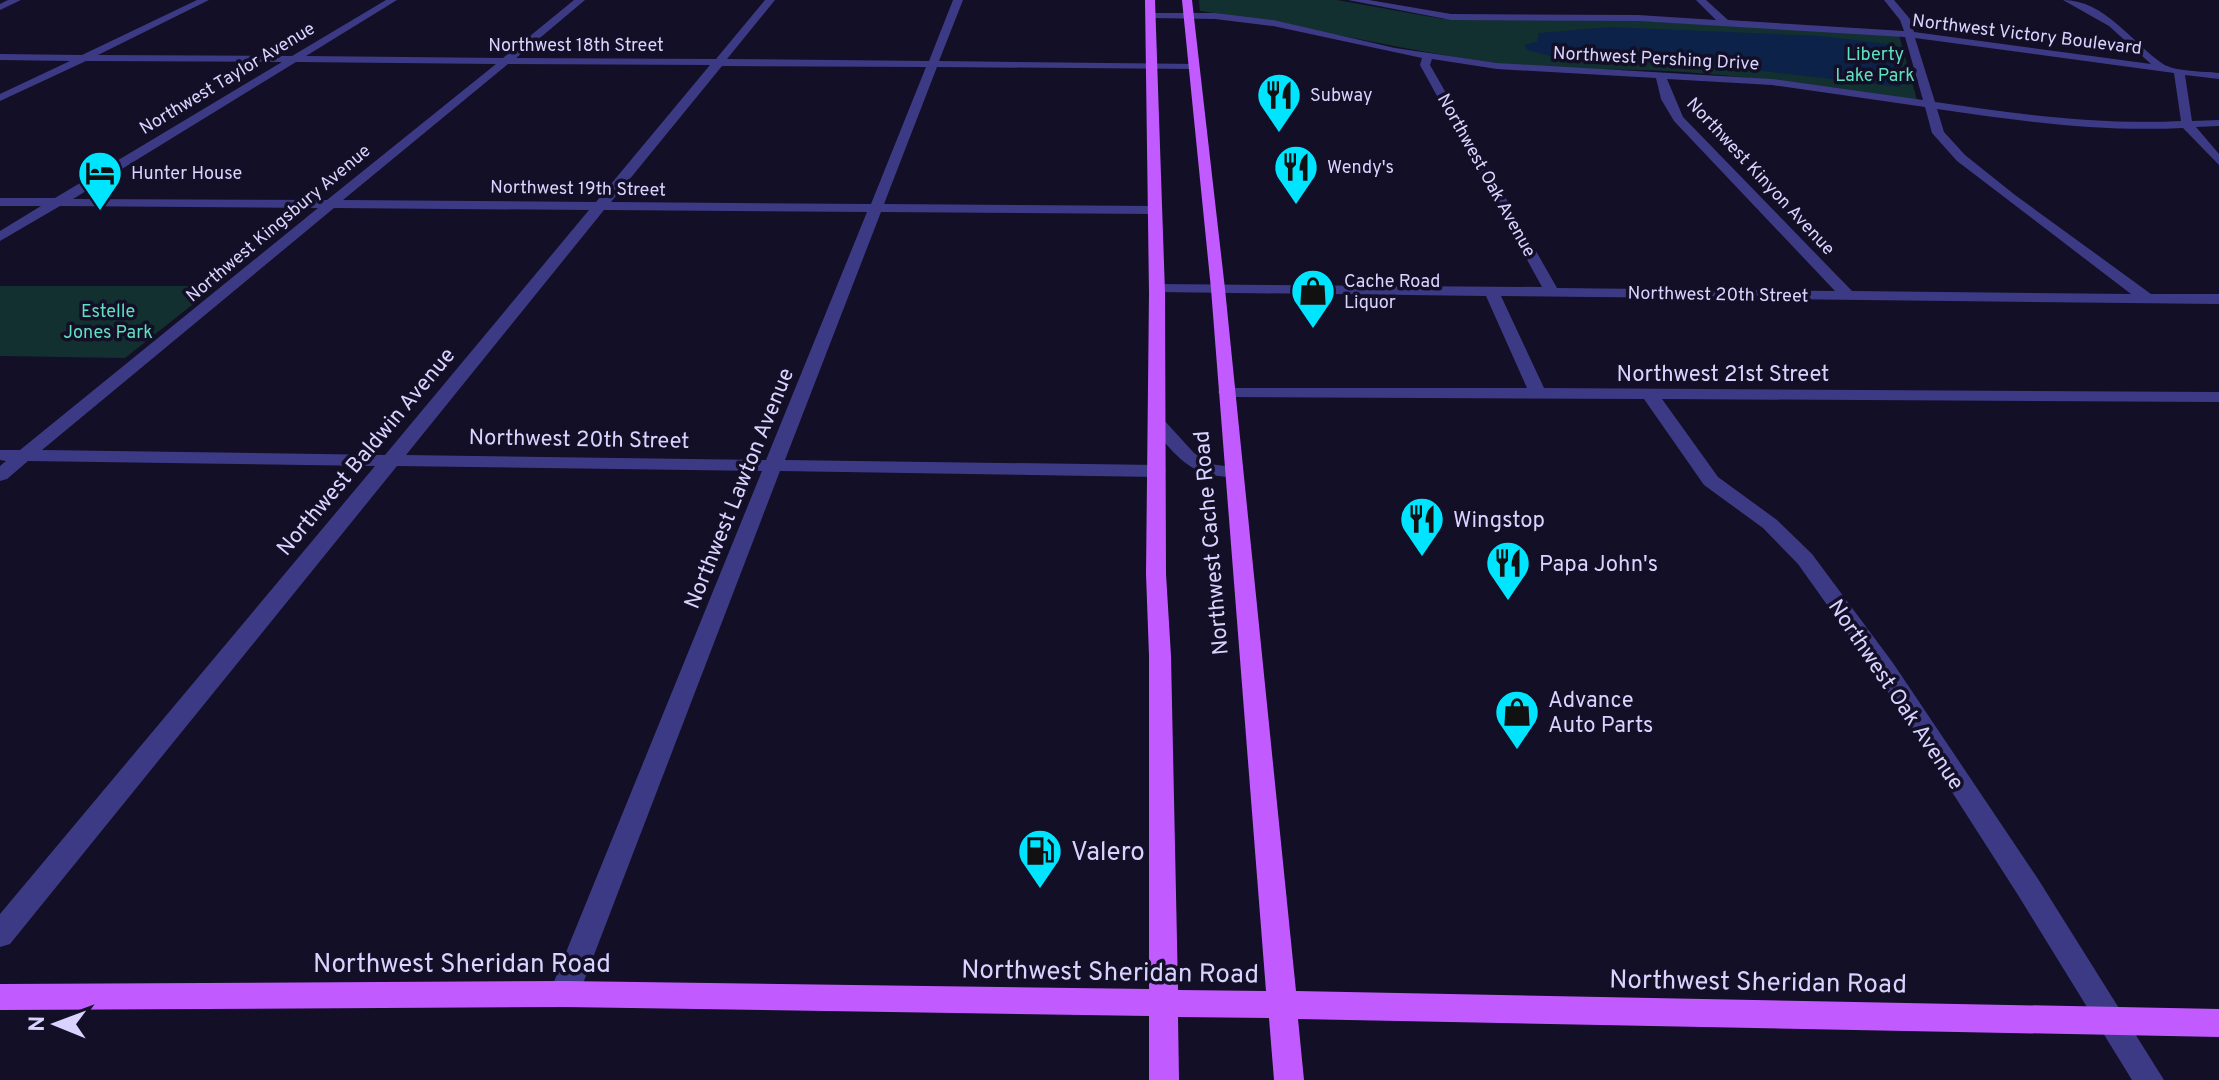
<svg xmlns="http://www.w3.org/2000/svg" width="2219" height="1080" font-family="Overpass,sans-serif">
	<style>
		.green { fill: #12302f }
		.water { fill: #0c2248 }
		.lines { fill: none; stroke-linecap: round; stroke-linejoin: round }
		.minor { fill: #3d3a85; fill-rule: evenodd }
		.primary { fill: #c25bff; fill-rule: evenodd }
		.labels { text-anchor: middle; stroke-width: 7; stroke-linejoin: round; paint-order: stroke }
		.far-street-label { font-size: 18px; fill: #d9d4ff; stroke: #130f26 }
		.far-park-label { font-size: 18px; fill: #5fe0c0; stroke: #130f26 }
		.far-poi-label { font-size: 18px; fill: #d9d4ff; stroke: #130f26; text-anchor: start }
		.street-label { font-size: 22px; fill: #d9d4ff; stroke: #130f26 }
		.poi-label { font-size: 22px; fill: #d9d4ff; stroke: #130f26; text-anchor: start }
		.near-poi-label { font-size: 26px; fill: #d9d4ff; stroke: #130f26; text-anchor: start }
		.near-street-label { font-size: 26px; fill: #d9d4ff; stroke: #130f26 }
	</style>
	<rect width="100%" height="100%" fill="#130f26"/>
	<!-- green -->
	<path class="green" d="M 1199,0 L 1337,0 L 1443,19 L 1623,20 L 1899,35 L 1917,100 C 1839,89 1761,77 1682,72 C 1629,68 1576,71 1524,66 C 1414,55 1309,25 1200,11 Z
		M 0,286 L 216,286 L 125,358 L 0,356 Z"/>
	<!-- water -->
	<path class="water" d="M 1610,27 L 1821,36 L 1896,45 L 1900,87 L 1712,65 L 1566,60 L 1527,50 L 1524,45 L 1537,42 L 1539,33 Z"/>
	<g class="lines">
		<!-- minor -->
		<path class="minor" d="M 8,0 L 21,0 L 0,10 L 0,4 Z
			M 197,0 L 209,0 L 98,55 L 292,56 L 386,0 L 397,0 L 306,56 L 503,58 L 574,0 L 585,0 L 516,58 L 716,59 L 765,0 L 775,0 L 727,59 L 929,61 L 953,0 L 963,0 L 939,61 L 1199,64 L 1199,68 L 1195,69 L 937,67 L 884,204 L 1155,206 L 1162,210 L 1155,214 L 881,212 L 785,460 L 1157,465 L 1166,471 L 1157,477 L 780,471 L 579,994 L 574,1003 L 564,1007 L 554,1003 L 549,994 L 762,471 L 397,466 L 10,944 L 0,947 L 0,914 L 375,466 L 28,461 L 7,479 L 0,481 L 0,466 L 6,461 L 0,460 L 0,450 L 20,450 L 318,208 L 60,206 L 0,241 L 0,231 L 41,206 L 0,206 L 0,198 L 55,198 L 282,62 L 86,61 L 0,101 L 0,94 L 70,61 L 0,60 L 0,54 L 82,55 ZM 296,62 L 496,64 L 327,200 L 73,199 ZM 508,64 L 710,65 L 596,202 L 343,200 ZM 722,66 L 926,67 L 871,204 L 611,202 ZM 334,208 L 589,210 L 385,455 L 42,450 ZM 604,210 L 867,212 L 766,460 L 406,455 Z
			M 1348,0 L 1369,0 L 1451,14 L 1638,15 L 1716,20 L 1696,0 L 1706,0 L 1728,20 L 1904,31 L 1900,20 L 1884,0 L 1894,0 L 1910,19 L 1914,32 L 2151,64 L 2109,26 L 2063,0 C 2105,0 2132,43 2163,64 C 2176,72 2203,71 2219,73 L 2219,79 L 2185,75 L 2192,121 L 2219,120 L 2219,126 L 2196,127 L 2219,154 L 2219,165 L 2183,128 C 2099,132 2020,121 1937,109 L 1944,132 L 1965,155 L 2015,195 L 2151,294 L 2219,294 L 2219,304 L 1501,296 L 1544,388 L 2219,392 L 2219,402 L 1662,399 L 1718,477 L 1777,520 L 1812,554 L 1893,663 L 2038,879 L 2164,1080 L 2132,1080 L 2018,895 L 1877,675 L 1798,564 L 1763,528 L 1704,485 L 1644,399 L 1227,397 L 1221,396 L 1218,392 L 1221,388 L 1527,388 L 1486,296 L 1157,292 L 1150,288 L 1157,284 L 1542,287 L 1420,65 L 1422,58 L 1273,26 L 1215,19 L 1151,18 L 1148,13 L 1215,13 L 1273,20 L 1395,48 L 1497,63 L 1772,79 L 1923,100 L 1905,37 L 1638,21 L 1451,20 ZM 1915,38 L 2174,73 L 2181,121 C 2097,125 2017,114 1935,102 ZM 1432,59 L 1497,69 L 1656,78 L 1661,99 L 1674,121 L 1835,291 L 1557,288 L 1430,65 ZM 1667,79 L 1772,85 L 1925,107 L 1932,133 L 1957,161 L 2131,294 L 1852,291 L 1683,117 Z
			M 1157,418 L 1163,419 L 1194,453 L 1210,464 L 1240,468 L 1242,472 C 1235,479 1228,477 1218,476 C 1187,473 1171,449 1151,427 L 1148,423 L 1151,419 Z"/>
		<!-- primary -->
		<path class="primary" d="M 1145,0 L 1155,0 L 1165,293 L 1166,574 L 1171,656 L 1178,990 L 1266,991 L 1211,289 L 1182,0 L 1192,0 L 1225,289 L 1296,991 L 2219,1009 L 2219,1037 L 1298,1019 L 1304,1080 L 1274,1080 L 1269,1018 L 1178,1017 L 1179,1080 L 1149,1080 L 1149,1016 L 564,1007 L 0,1010 L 0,984 L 564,981 L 1149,989 L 1149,656 L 1146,574 L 1149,293 Z"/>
	</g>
	<!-- icons -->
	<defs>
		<g id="restaurant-pin" transform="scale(2.3)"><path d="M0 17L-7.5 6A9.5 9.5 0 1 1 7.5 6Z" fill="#00e5ff" stroke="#130f26"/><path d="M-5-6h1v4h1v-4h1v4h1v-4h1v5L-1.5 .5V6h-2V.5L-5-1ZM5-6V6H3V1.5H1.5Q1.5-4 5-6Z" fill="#111"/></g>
		<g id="hotel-pin" transform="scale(2.3)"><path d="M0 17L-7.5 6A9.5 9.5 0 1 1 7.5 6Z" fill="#00e5ff" stroke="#130f26"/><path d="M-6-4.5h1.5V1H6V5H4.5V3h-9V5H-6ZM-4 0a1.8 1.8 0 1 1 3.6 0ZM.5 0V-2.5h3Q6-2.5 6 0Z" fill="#111"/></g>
		<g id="shop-pin" transform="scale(2.3)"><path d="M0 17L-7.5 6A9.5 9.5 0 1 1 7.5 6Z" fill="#00e5ff" stroke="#130f26"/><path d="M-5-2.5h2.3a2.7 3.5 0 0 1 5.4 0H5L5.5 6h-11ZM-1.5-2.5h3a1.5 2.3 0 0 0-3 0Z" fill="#111"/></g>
		<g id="fuel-pin" transform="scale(2.3)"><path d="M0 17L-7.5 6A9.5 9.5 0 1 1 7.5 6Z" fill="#00e5ff" stroke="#130f26"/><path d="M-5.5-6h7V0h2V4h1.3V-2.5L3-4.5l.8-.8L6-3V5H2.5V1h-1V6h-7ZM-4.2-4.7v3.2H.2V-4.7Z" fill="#111"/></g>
	</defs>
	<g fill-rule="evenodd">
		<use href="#restaurant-pin" x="1279" y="95"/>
		<use href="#restaurant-pin" x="1296" y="167"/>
		<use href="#hotel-pin" x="100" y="173"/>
		<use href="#shop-pin" x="1313" y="291"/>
		<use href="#restaurant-pin" x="1422" y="519"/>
		<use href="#restaurant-pin" x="1508" y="563"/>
		<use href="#shop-pin" x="1517" y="712"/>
		<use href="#fuel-pin" x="1040" y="851"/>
	</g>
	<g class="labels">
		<!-- far-street labels -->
		<g class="far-street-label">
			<text transform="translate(2027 34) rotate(7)" y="6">Northwest Victory Boulevard</text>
			<text x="576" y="51">Northwest 18th Street</text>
			<text transform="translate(1656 58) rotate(3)" y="6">Northwest Pershing Drive</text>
			<text transform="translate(227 78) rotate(-31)" y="6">Northwest Taylor Avenue</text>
			<text transform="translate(1487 175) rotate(61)" y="6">Northwest Oak Avenue</text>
			<text transform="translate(1761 176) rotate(47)" y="6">Northwest Kinyon Avenue</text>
			<text transform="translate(578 188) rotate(1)" y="6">Northwest 19th Street</text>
			<text transform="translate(278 223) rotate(-40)" y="6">Northwest Kingsbury Avenue</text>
			<text transform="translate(1718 294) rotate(1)" y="6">Northwest 20th Street</text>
		</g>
		<!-- far-park labels -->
		<g class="far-park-label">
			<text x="1875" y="60">Liberty<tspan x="1875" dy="21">Lake Park</tspan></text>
			<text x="108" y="317">Estelle<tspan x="108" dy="21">Jones Park</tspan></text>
		</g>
		<!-- far-poi labels -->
		<g class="far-poi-label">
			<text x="1310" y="101">Subway</text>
			<text x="1327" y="173">Wendy's</text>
			<text x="131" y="179">Hunter House</text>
			<text x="1344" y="287">Cache Road<tspan x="1344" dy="21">Liquor</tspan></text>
		</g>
		<!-- street labels -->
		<g class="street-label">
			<text x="1723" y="381">Northwest 21st Street</text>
			<text transform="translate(579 438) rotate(1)" y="8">Northwest 20th Street</text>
			<text transform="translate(365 451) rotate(-50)" y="8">Northwest Baldwin Avenue</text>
			<text transform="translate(738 488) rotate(-68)" y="8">Northwest Lawton Avenue</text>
			<text transform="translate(1210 543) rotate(-95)" y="8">Northwest Cache Road</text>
			<text transform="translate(1897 694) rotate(56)" y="8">Northwest Oak Avenue</text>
		</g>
		<!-- poi labels -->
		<g class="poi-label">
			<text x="1453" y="527">Wingstop</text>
			<text x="1539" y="571">Papa John's</text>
			<text x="1548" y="707">Advance<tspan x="1548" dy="25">Auto Parts</tspan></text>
		</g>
		<!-- near-poi labels -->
		<g class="near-poi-label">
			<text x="1071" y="860">Valero</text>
		</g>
		<!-- near-street labels -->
		<g class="near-street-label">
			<text x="462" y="972">Northwest Sheridan Road</text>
			<text transform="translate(1110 971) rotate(1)" y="9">Northwest Sheridan Road</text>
			<text transform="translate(1758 981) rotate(1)" y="9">Northwest Sheridan Road</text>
		</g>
	</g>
	<!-- north arrow -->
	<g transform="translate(56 1024) rotate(271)" stroke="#130f26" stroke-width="6" paint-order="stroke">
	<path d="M0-6L14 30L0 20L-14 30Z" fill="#d9d4ff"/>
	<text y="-12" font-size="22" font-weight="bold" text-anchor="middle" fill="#d9d4ff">N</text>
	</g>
</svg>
